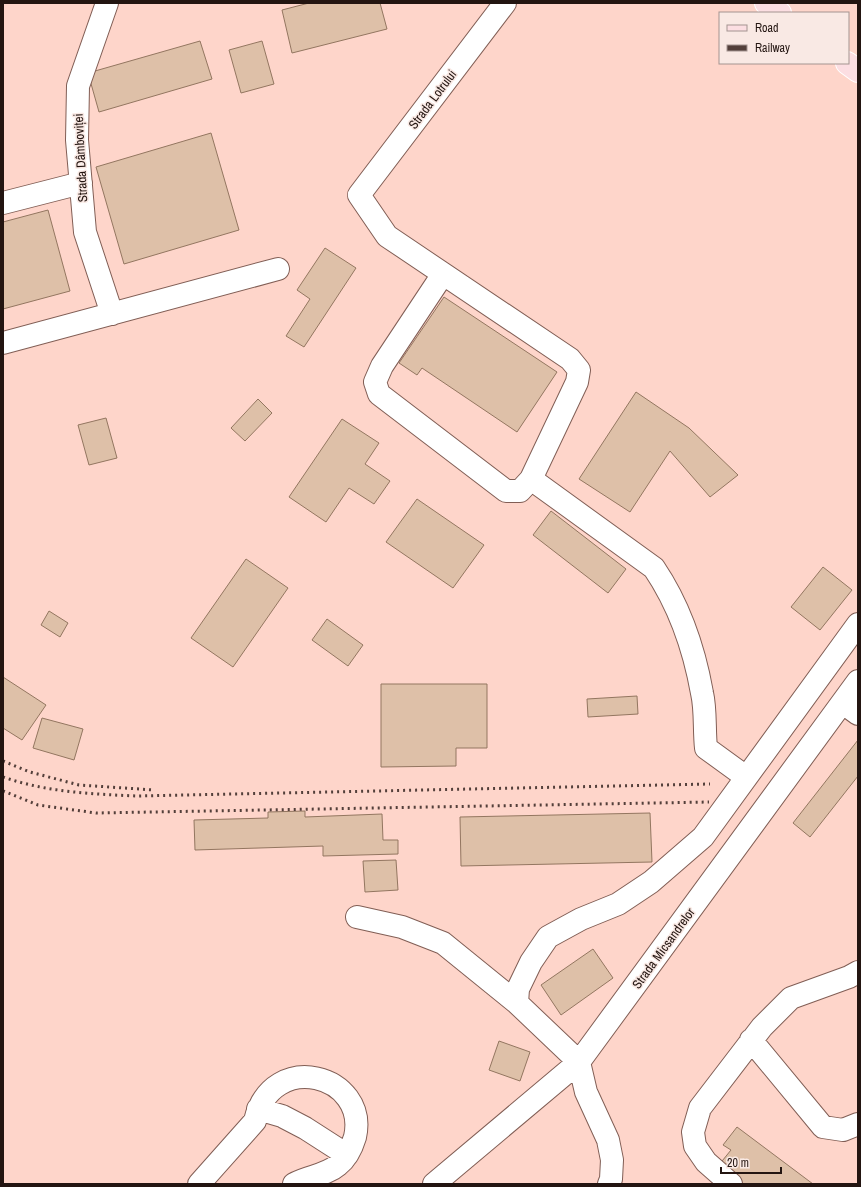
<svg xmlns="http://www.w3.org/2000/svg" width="861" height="1187" font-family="'Archivo Narrow',sans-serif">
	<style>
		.building { fill: #dec0a8; stroke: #937660 }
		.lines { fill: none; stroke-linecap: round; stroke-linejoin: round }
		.minor-casing { stroke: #815e55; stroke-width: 24 }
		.major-casing { stroke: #fff; stroke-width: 24 }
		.minor { stroke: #fff; stroke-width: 22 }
		.major { stroke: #fcdee2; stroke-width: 22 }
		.rail { stroke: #533f3a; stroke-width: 3; stroke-dasharray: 2 4; stroke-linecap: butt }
		.labels { text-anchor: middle; stroke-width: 3; stroke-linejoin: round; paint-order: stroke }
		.street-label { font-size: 13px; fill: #231511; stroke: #f9e9e4 }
	</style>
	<rect width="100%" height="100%" fill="#fed5ca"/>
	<!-- building -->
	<path class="building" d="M 309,3 L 380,3 L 387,29 L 292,53 L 282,10 Z
		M 200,41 L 212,79 L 99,112 L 88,73 Z
		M 262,41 L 274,84 L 241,93 L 229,50 Z
		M 211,133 L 239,230 L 124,264 L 96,167 Z
		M 48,210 L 70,291 L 3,309 L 3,222 Z
		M 325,248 L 356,268 L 304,347 L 286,336 L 310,299 L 297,290 Z
		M 444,297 L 557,372 L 517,432 L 422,368 L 417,375 L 399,363 Z
		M 636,392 L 689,428 L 738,475 L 710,497 L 670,451 L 630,512 L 579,479 Z
		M 258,399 L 272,413 L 245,441 L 231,428 Z
		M 106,418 L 117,458 L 89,465 L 78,425 Z
		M 342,419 L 379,443 L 365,464 L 390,481 L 374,504 L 349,488 L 326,522 L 289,497 Z
		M 417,499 L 484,545 L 453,588 L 386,542 Z
		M 551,511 L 626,569 L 608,593 L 533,535 Z
		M 246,559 L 288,588 L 233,667 L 191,638 Z
		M 823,567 L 852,590 L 820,630 L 791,607 Z
		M 49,611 L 68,623 L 60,637 L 41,625 Z
		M 327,619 L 363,645 L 348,666 L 312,640 Z
		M 3,677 L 46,705 L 22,740 L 3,728 Z
		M 381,684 L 487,684 L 487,748 L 456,748 L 456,766 L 381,767 Z
		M 637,696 L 638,714 L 588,717 L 587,699 Z
		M 42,718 L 83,729 L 74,760 L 33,748 Z
		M 858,740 L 858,776 L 810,837 L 793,823 Z
		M 305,811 L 305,817 L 382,814 L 383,840 L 398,840 L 398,854 L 323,856 L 323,846 L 195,850 L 194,820 L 268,818 L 268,812 Z
		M 650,813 L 652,862 L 461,866 L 460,817 Z
		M 396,860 L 398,890 L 365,892 L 363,861 Z
		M 593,949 L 613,978 L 561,1015 L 541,985 Z
		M 499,1041 L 530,1052 L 520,1081 L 489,1070 Z
		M 737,1127 L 813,1184 L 741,1184 L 718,1166 L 731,1150 L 723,1145 Z"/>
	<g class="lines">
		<!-- minor casing -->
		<g class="minor-casing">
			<path id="minor" d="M 107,3 L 78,86 L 77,140 L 85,232 L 112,314
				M 3,203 L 81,183
				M 443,274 L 382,366 L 375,382 L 379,394 L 506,491 L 520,491 L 531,479 L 577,382 L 579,370 L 570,359 L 387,236 L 359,195 L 505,3
				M 3,343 L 278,269
				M 531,479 L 654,568 C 679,605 694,648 702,693 C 706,710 704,730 706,748 L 746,777
				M 843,703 L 858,714
				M 357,917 L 402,927 L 443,943 L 517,1003
				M 751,1040 L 823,1127 L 843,1130 L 858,1124
				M 258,1109 L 282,1116 L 305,1128 L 347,1155
				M 199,1184 L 255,1121 C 272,1048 369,1075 355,1137 C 352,1147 347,1158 338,1165 C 325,1176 308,1176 294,1184
				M 434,1184 L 579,1062 L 858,681
				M 609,1184 L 611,1179 L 612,1160 L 608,1140 L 586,1092 L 579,1062 L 517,1003 L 518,989 L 531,962 L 548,937 L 581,919 L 618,904 L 651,882 L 703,837 L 858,624
				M 731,1184 L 706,1162 L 695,1146 L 693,1132 L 700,1108 L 762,1027 L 791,998 L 849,977 L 858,972"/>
		</g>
		<!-- major casing -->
		<g class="major-casing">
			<path id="major" d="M 766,3 L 780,13
				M 847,63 L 858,71"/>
		</g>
		<!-- minor -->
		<use href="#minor" class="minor"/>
		<!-- major -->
		<use href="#major" class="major"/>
		<!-- rail -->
		<path class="rail" d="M 3,761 L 30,772 L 79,785 L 154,790
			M 3,777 C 46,792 91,794 136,796 L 710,784
			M 3,791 L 38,805 L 96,813 L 709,802"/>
	</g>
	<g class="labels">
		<!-- street labels -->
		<g class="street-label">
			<text transform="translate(432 99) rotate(-53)" y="5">Strada Lotrului</text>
			<text transform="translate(80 158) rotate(-93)" y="5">Strada Dâmboviței</text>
			<text transform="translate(663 948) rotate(-54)" y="5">Strada Micsandrelor</text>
		</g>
	</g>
	<!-- border -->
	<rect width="861" height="1187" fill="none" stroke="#231511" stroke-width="8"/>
	<!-- legend -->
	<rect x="719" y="12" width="130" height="52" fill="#f9e9e4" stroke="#a39490"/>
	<rect x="727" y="25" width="20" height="6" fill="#fcdee2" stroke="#a39490"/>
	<text x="755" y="32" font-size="12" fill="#231511">Road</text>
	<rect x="727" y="45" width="20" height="6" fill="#533f3a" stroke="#a39490"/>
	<text x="755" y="52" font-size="12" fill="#231511">Railway</text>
	<!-- scale -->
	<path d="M721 1167v6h60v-6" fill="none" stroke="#231511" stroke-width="2"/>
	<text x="727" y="1167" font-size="12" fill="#231511" stroke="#f9e9e4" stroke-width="3" paint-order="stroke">20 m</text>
</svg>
